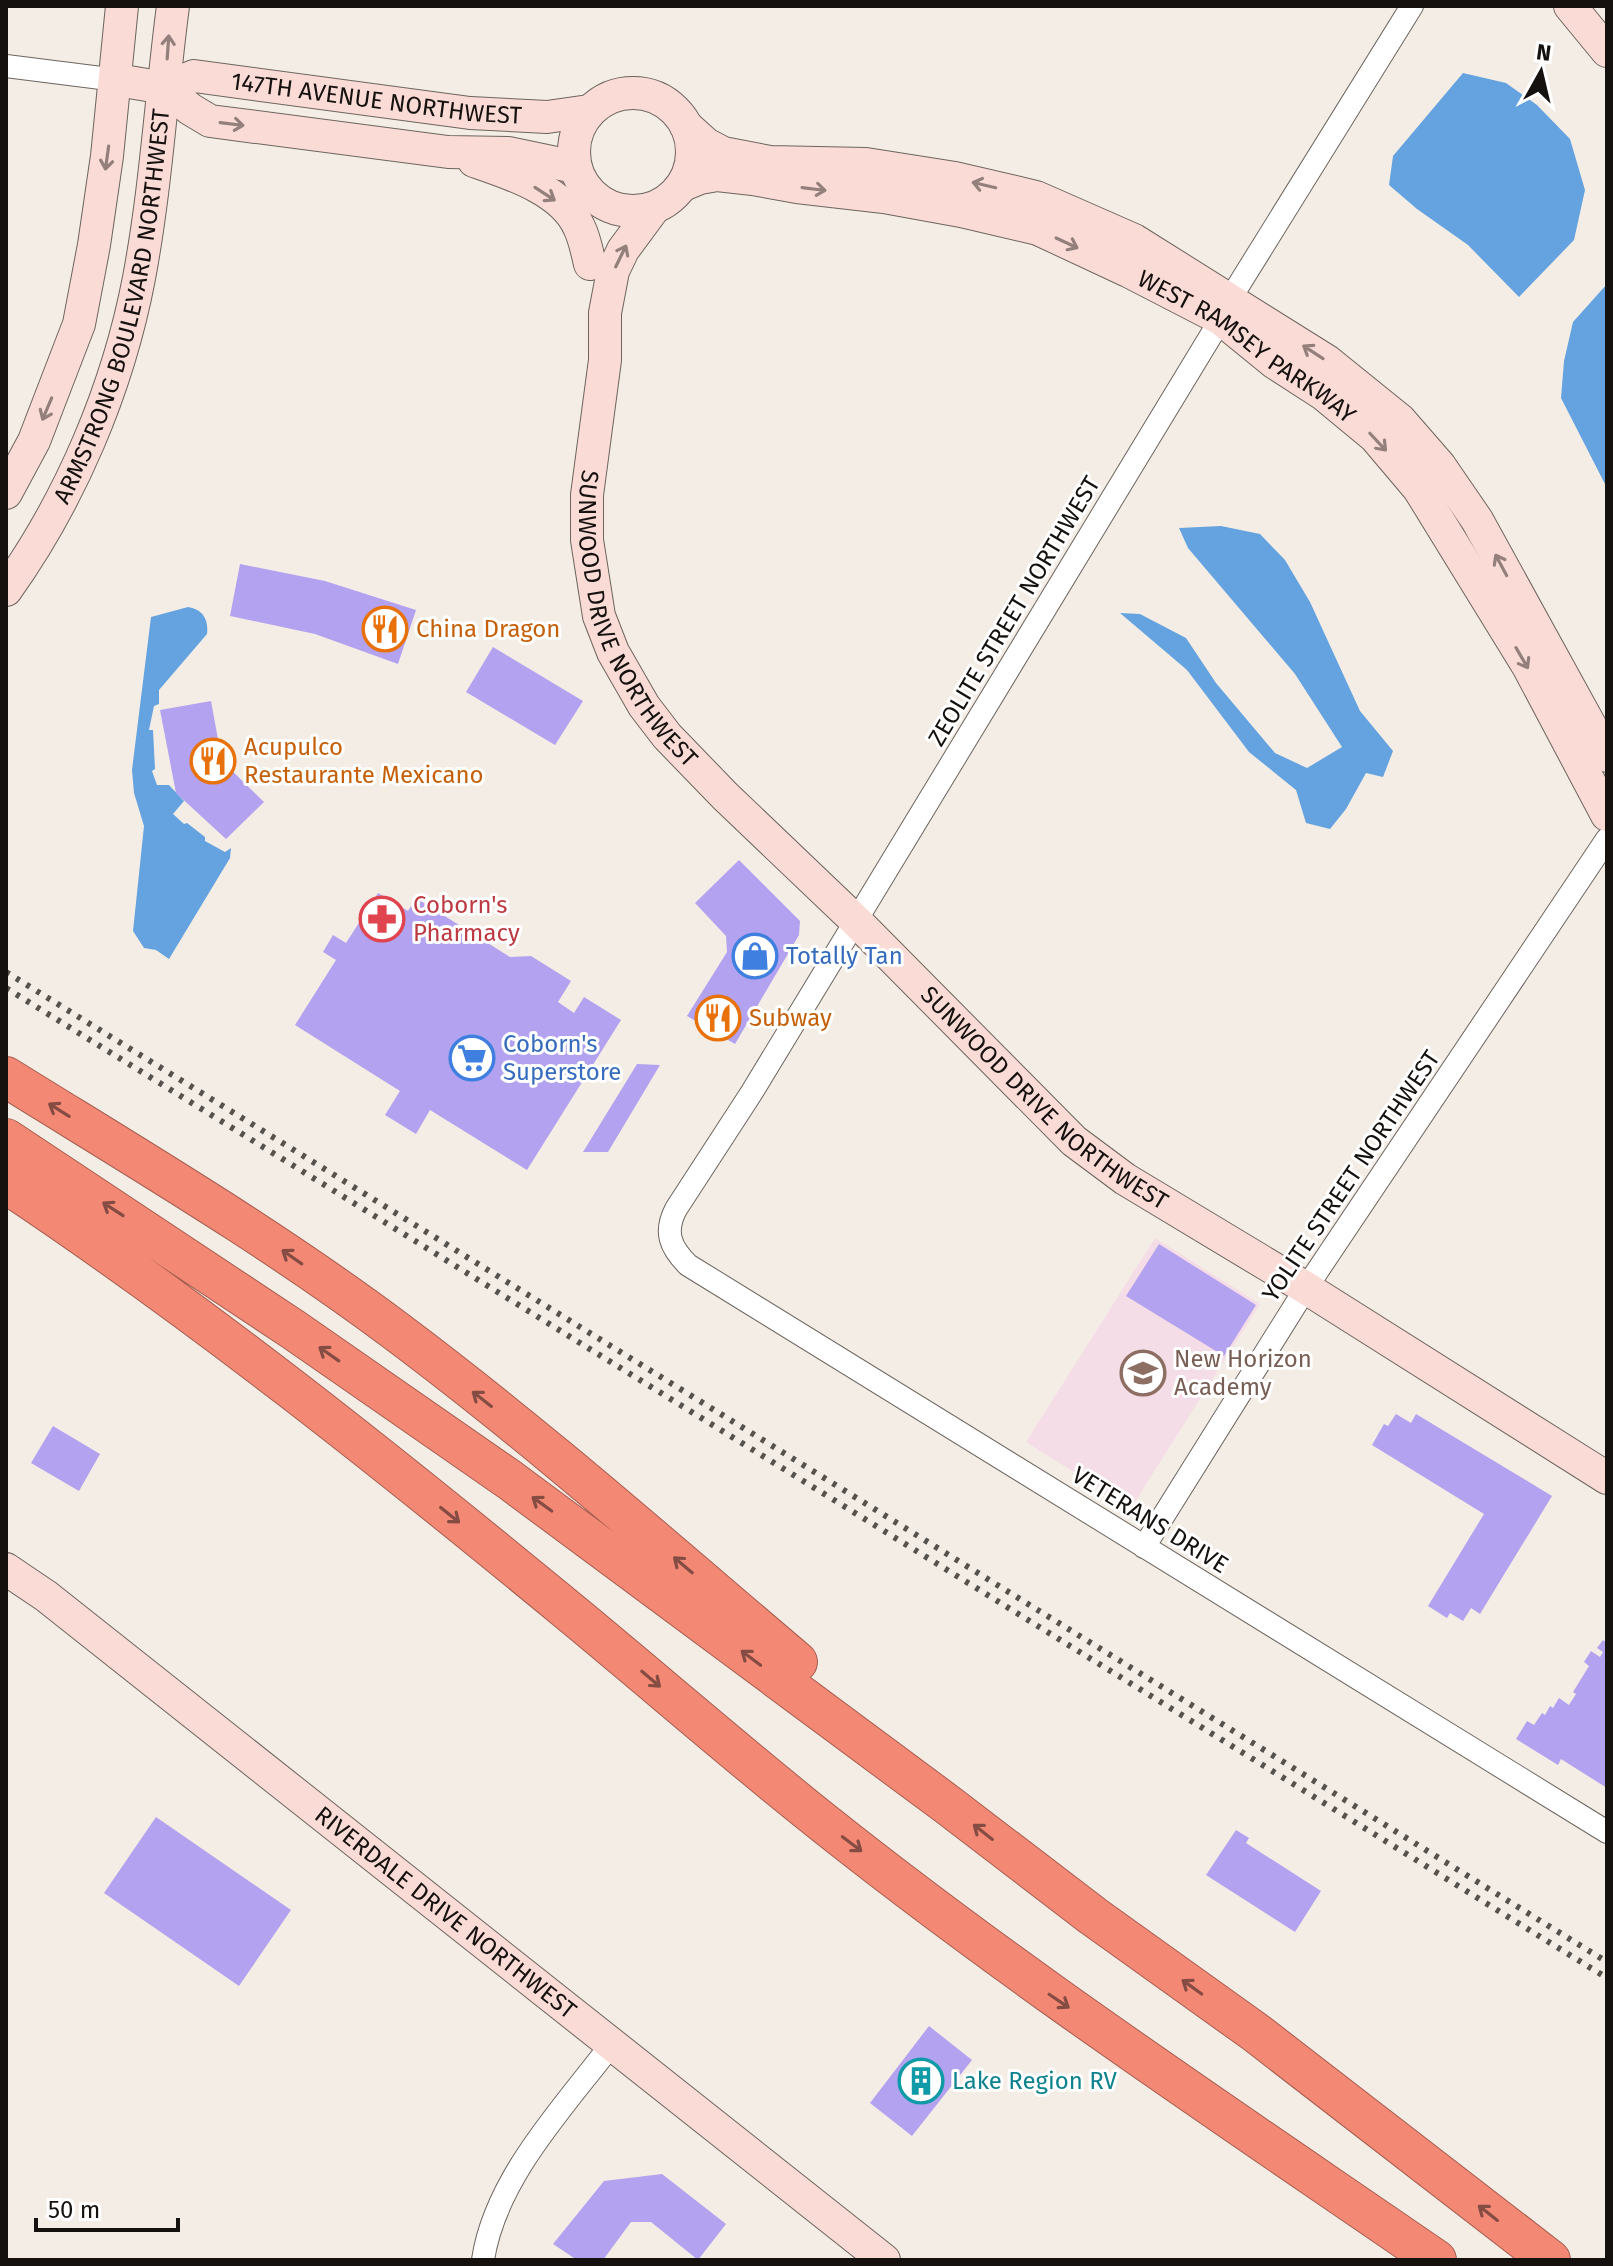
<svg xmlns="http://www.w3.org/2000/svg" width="1613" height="2266" font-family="'Fira Sans',sans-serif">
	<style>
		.education { fill: #f5dde7 }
		.water { fill: #64a3df }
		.building { fill: #b3a2ef }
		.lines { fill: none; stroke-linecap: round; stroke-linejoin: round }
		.street-casing { stroke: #6c655f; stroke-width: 24 }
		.secondary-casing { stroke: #6c655f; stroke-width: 34 }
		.highway-casing { stroke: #a55e51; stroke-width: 42 }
		.street { stroke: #fff; stroke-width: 22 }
		.secondary { stroke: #fbdbd5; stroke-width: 32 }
		.highway { stroke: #f38874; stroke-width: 40 }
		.rail { stroke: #56524e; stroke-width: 6; stroke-dasharray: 4 8; stroke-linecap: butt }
		.oneway { stroke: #93807c }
		.oneway2 { stroke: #844c42 }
		.labels { text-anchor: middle; stroke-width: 6; stroke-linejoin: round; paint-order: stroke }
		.street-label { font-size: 24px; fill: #14110f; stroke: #fff }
		.food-label { font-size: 24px; fill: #c56008; stroke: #fff; text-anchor: start }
		.health-label { font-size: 24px; fill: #be3a42; stroke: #fff; text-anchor: start }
		.shop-label { font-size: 24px; fill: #366cbe; stroke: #fff; text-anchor: start }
		.education-label { font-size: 24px; fill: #785e54; stroke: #fff; text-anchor: start }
		.culture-label { font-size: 24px; fill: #0d838f; stroke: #fff; text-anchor: start }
	</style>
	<rect width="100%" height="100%" fill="#f4ede5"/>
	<!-- education -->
	<path class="education" d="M 1155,1238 L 1260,1304 L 1131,1508 L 1026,1442 Z"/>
	<!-- water -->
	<path class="water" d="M 1463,73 L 1506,83 L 1537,105 L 1570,139 L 1585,190 L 1574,240 L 1519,297 L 1468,245 L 1417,209 L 1389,185 L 1393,156 Z
		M 1607,284 L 1607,488 L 1561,398 L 1564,361 L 1573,322 Z
		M 1221,526 L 1260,534 L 1285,560 L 1310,602 L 1360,711 L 1393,751 L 1383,777 L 1366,773 L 1346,809 L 1330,829 L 1306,823 L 1296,790 L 1249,752 L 1187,670 L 1120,613 L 1140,614 L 1186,638 L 1216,683 L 1275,753 L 1307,768 L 1342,747 L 1295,674 L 1188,548 L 1179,528 Z
		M 188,607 C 202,609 209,619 207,634 L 159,690 L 159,704 L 154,706 L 149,730 L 153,730 L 155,769 L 152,771 L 157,785 L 169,785 L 184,801 L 173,814 L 184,824 L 187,823 L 205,837 L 205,841 L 225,852 L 231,848 L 230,858 L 169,959 L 156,950 L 144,948 L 133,931 L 144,826 L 134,793 L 132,770 L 151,617 Z"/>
	<!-- building -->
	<path class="building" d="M 240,564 L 325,581 L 416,610 L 398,664 L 315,634 L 230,616 Z
		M 493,647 L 583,701 L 555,745 L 466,692 Z
		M 211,701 L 222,761 L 264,802 L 226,839 L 176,793 L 160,710 Z
		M 739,860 L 800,921 L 799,935 L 735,1044 L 687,1016 L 727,952 L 726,936 L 695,903 Z
		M 378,893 L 408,911 L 416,898 L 510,957 L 531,956 L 571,981 L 558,1002 L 574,1013 L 584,997 L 621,1020 L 527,1170 L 430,1110 L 416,1134 L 385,1115 L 400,1091 L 295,1025 L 336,960 L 323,952 L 333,935 L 346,943 Z
		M 637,1064 L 660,1065 L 608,1152 L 583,1152 Z
		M 1159,1244 L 1256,1305 L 1224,1356 L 1126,1296 Z
		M 1396,1414 L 1411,1423 L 1416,1414 L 1552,1496 L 1480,1614 L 1471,1608 L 1463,1621 L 1450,1613 L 1447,1618 L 1428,1606 L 1484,1514 L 1372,1445 L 1384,1424 L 1388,1426 Z
		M 53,1426 L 100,1454 L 79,1491 L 31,1463 Z
		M 1603,1640 L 1607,1643 L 1607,1788 L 1561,1759 L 1558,1765 L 1516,1739 L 1527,1721 L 1534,1725 L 1542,1713 L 1545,1715 L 1550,1706 L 1553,1708 L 1559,1698 L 1569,1705 L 1576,1694 L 1573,1692 L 1589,1666 L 1584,1662 L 1591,1651 L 1600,1657 L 1603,1652 L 1597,1648 Z
		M 156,1817 L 291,1910 L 239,1986 L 104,1893 Z
		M 1236,1830 L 1249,1838 L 1246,1843 L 1321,1891 L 1295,1932 L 1206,1875 Z
		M 929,2026 L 972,2060 L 912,2136 L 870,2103 Z
		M 662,2174 L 726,2224 L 698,2260 L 651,2222 L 631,2222 L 603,2260 L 577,2260 L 553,2244 L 604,2181 Z"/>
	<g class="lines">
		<!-- street casing -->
		<g class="street-casing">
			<path id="street" d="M 1412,6 L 1230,299 L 1221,319 L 752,1092 L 676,1209 C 664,1232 670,1247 688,1265 L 1607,1832
				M 6,66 L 117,80
				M 1144,1547 L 1306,1288 L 1607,839
				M 483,2260 C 495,2179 563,2108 611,2045"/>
		</g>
		<!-- secondary casing -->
		<g class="secondary-casing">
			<g id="secondary">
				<path d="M 1570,6 L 1607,51"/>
				<path id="s1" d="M 117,80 L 165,88 L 194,76 L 470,113 L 547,117 L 589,111"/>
				<path d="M 165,88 L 190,109 L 210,121 L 448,152 L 508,153 L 575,167"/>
				<circle cx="633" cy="152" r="59"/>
				<path d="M 686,126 L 706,144 L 723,153 L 770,162 L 866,164 L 955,178 L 1036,197 L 1134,240 L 1327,361 L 1400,420 L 1440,466 L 1477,520 L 1607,756"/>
				<path d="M 474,161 C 509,173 563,190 579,227 C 585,239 587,252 590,264"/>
				<path id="s2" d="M 683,185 L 700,178 L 717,175 L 753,179 L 797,187 L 884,197 L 961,211 L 1038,229 L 1128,271 L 1221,319 L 1275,363 L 1323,394 L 1375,437 L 1419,489 L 1528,666 L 1607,815"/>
				<path id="s3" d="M 654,208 L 623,250 L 613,271 L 605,313 L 605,360 L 587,495 L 587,540 L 599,616 L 613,652 L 644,706 L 667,736 L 725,796 L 856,921 L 1074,1141 L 1125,1179 L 1306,1288 L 1607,1478"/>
				<path d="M 6,493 L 34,441 L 79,324 L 94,245 L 107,156 L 122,6"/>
				<path id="s4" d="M 6,590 C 71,499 118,388 139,278 C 156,188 161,97 173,6"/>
				<path id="s5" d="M 6,1569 L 46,1596 L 884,2260"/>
			</g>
		</g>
		<!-- highway casing -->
		<g class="highway-casing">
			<path id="highway" d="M 6,1077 C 138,1159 272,1238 396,1331 C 535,1435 665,1550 797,1662
				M 6,1139 L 294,1330 L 510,1480 L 948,1805 L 1093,1916 L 1255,2032 L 1550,2260
				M 6,1183 C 201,1313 384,1459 565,1608 C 644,1673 721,1740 800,1804 C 1003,1968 1221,2112 1436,2260"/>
		</g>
		<!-- street -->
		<use href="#street" class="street"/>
		<!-- secondary -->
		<use href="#secondary" class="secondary"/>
		<!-- highway -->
		<use href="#highway" class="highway"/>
		<!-- rail -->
		<path class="rail" d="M 6,972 L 1607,1962
			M 6,988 L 1607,1978"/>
	</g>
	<!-- one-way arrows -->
	<defs><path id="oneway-shaft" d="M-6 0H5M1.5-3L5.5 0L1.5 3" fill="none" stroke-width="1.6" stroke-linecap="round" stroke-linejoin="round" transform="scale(2)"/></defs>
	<g class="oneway">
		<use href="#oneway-shaft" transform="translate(168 47) rotate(-86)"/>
		<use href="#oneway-shaft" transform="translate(232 124) rotate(7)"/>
		<use href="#oneway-shaft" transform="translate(107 158) rotate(98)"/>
		<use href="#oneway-shaft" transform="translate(984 185) rotate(-167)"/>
		<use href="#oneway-shaft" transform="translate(814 189) rotate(7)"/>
		<use href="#oneway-shaft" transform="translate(545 194) rotate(33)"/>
		<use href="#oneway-shaft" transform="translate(1067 243) rotate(25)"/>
		<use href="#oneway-shaft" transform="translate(621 256) rotate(-64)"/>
		<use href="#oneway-shaft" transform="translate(1313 352) rotate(-147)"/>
		<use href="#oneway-shaft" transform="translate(47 409) rotate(113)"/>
		<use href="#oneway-shaft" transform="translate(1378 442) rotate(47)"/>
		<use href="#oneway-shaft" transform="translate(1501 565) rotate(-118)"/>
		<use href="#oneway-shaft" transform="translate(1522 658) rotate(60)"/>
	</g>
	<g class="oneway2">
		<use href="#oneway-shaft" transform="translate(59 1110) rotate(-148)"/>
		<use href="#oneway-shaft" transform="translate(113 1209) rotate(-147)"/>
		<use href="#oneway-shaft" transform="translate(292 1257) rotate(-145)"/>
		<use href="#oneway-shaft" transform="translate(329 1354) rotate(-145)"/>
		<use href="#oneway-shaft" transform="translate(482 1399) rotate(-142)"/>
		<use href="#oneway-shaft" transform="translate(542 1504) rotate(-144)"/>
		<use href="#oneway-shaft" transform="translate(450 1515) rotate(39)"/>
		<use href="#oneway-shaft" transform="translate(683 1565) rotate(-140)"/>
		<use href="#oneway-shaft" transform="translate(751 1658) rotate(-143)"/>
		<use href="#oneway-shaft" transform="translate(651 1679) rotate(40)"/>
		<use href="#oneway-shaft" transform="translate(983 1832) rotate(-142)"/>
		<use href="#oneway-shaft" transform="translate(852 1844) rotate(37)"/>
		<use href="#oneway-shaft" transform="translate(1192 1987) rotate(-144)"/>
		<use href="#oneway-shaft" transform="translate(1059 2001) rotate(34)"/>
		<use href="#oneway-shaft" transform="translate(1488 2213) rotate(-142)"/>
	</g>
	<!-- icons -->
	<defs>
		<g id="restaurant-ring" transform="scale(2.3)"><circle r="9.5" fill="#fff" stroke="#e8710a" stroke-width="1.5"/><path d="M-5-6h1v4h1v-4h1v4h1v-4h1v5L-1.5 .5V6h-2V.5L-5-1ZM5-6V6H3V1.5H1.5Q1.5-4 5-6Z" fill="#e8710a"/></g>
		<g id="pharmacy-ring" transform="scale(2.3)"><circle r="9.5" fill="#fff" stroke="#e0444e" stroke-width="1.5"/><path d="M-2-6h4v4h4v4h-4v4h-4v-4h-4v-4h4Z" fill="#e0444e"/></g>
		<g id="shop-ring" transform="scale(2.3)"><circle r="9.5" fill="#fff" stroke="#3f7fe0" stroke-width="1.5"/><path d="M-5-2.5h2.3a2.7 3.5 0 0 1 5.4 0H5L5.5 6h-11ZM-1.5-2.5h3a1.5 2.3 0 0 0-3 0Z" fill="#3f7fe0"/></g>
		<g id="supermarket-ring" transform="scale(2.3)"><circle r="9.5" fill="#fff" stroke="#3f7fe0" stroke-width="1.5"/><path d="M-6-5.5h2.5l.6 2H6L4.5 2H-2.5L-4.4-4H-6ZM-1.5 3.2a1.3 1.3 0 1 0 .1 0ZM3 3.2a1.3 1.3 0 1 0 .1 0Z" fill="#3f7fe0"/></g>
		<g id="school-ring" transform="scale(2.3)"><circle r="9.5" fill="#fff" stroke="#8d6e63" stroke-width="1.5"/><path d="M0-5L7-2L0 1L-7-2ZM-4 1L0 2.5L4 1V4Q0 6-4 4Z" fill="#8d6e63"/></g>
		<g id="building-ring" transform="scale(2.3)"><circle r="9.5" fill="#fff" stroke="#0f9aa8" stroke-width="1.5"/><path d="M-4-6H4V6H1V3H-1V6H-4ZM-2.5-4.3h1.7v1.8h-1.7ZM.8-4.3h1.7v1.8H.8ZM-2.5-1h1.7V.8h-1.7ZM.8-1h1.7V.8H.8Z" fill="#0f9aa8"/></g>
	</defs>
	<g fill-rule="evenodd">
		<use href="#restaurant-ring" x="385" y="629"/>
		<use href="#restaurant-ring" x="213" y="761"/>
		<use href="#pharmacy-ring" x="382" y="919"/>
		<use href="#shop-ring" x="755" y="956"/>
		<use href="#restaurant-ring" x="718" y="1018"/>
		<use href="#supermarket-ring" x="472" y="1058"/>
		<use href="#school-ring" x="1143" y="1373"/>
		<use href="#building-ring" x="921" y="2081"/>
	</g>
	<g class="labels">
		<!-- street labels -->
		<g class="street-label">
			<text dy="8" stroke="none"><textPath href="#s1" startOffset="264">147TH AVENUE NORTHWEST</textPath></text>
			<text dy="8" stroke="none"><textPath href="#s4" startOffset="308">ARMSTRONG BOULEVARD NORTHWEST</textPath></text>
			<text dy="8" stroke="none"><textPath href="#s2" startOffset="602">WEST RAMSEY PARKWAY</textPath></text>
			<text transform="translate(1014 611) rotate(-59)" y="8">ZEOLITE STREET NORTHWEST</text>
			<text dy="8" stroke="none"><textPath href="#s3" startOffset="438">SUNWOOD DRIVE NORTHWEST</textPath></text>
			<text dy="8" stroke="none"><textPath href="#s3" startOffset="1086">SUNWOOD DRIVE NORTHWEST</textPath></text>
			<text transform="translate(1351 1176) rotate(-56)" y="8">YOLITE STREET NORTHWEST</text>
			<text transform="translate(1150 1520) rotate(32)" y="8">VETERANS DRIVE</text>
			<text dy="8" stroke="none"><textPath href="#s5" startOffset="558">RIVERDALE DRIVE NORTHWEST</textPath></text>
		</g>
		<!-- food labels -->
		<g class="food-label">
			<text x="416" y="637">China Dragon</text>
			<text x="244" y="755">Acupulco<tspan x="244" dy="28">Restaurante Mexicano</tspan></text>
			<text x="749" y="1026">Subway</text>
		</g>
		<!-- health labels -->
		<g class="health-label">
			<text x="413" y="913">Coborn's<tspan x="413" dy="28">Pharmacy</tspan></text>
		</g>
		<!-- shop labels -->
		<g class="shop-label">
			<text x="786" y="964">Totally Tan</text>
			<text x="503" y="1052">Coborn's<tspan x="503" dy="28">Superstore</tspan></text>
		</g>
		<!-- education labels -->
		<g class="education-label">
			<text x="1174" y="1367">New Horizon<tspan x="1174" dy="28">Academy</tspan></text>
		</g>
		<!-- culture labels -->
		<g class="culture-label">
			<text x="952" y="2089">Lake Region RV</text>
		</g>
	</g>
	<!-- border -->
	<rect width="1613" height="2266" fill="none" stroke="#14110f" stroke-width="16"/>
	<!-- north arrow -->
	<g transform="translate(1541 72) rotate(8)" stroke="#ffffff" stroke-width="6" paint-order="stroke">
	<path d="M0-6L14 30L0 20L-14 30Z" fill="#14110f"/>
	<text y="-12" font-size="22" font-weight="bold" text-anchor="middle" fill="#14110f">N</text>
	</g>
	<!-- scale -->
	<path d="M36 2218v12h142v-12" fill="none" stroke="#14110f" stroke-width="4"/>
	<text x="48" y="2218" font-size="24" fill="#14110f" stroke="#ffffff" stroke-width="6" paint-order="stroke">50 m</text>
</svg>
